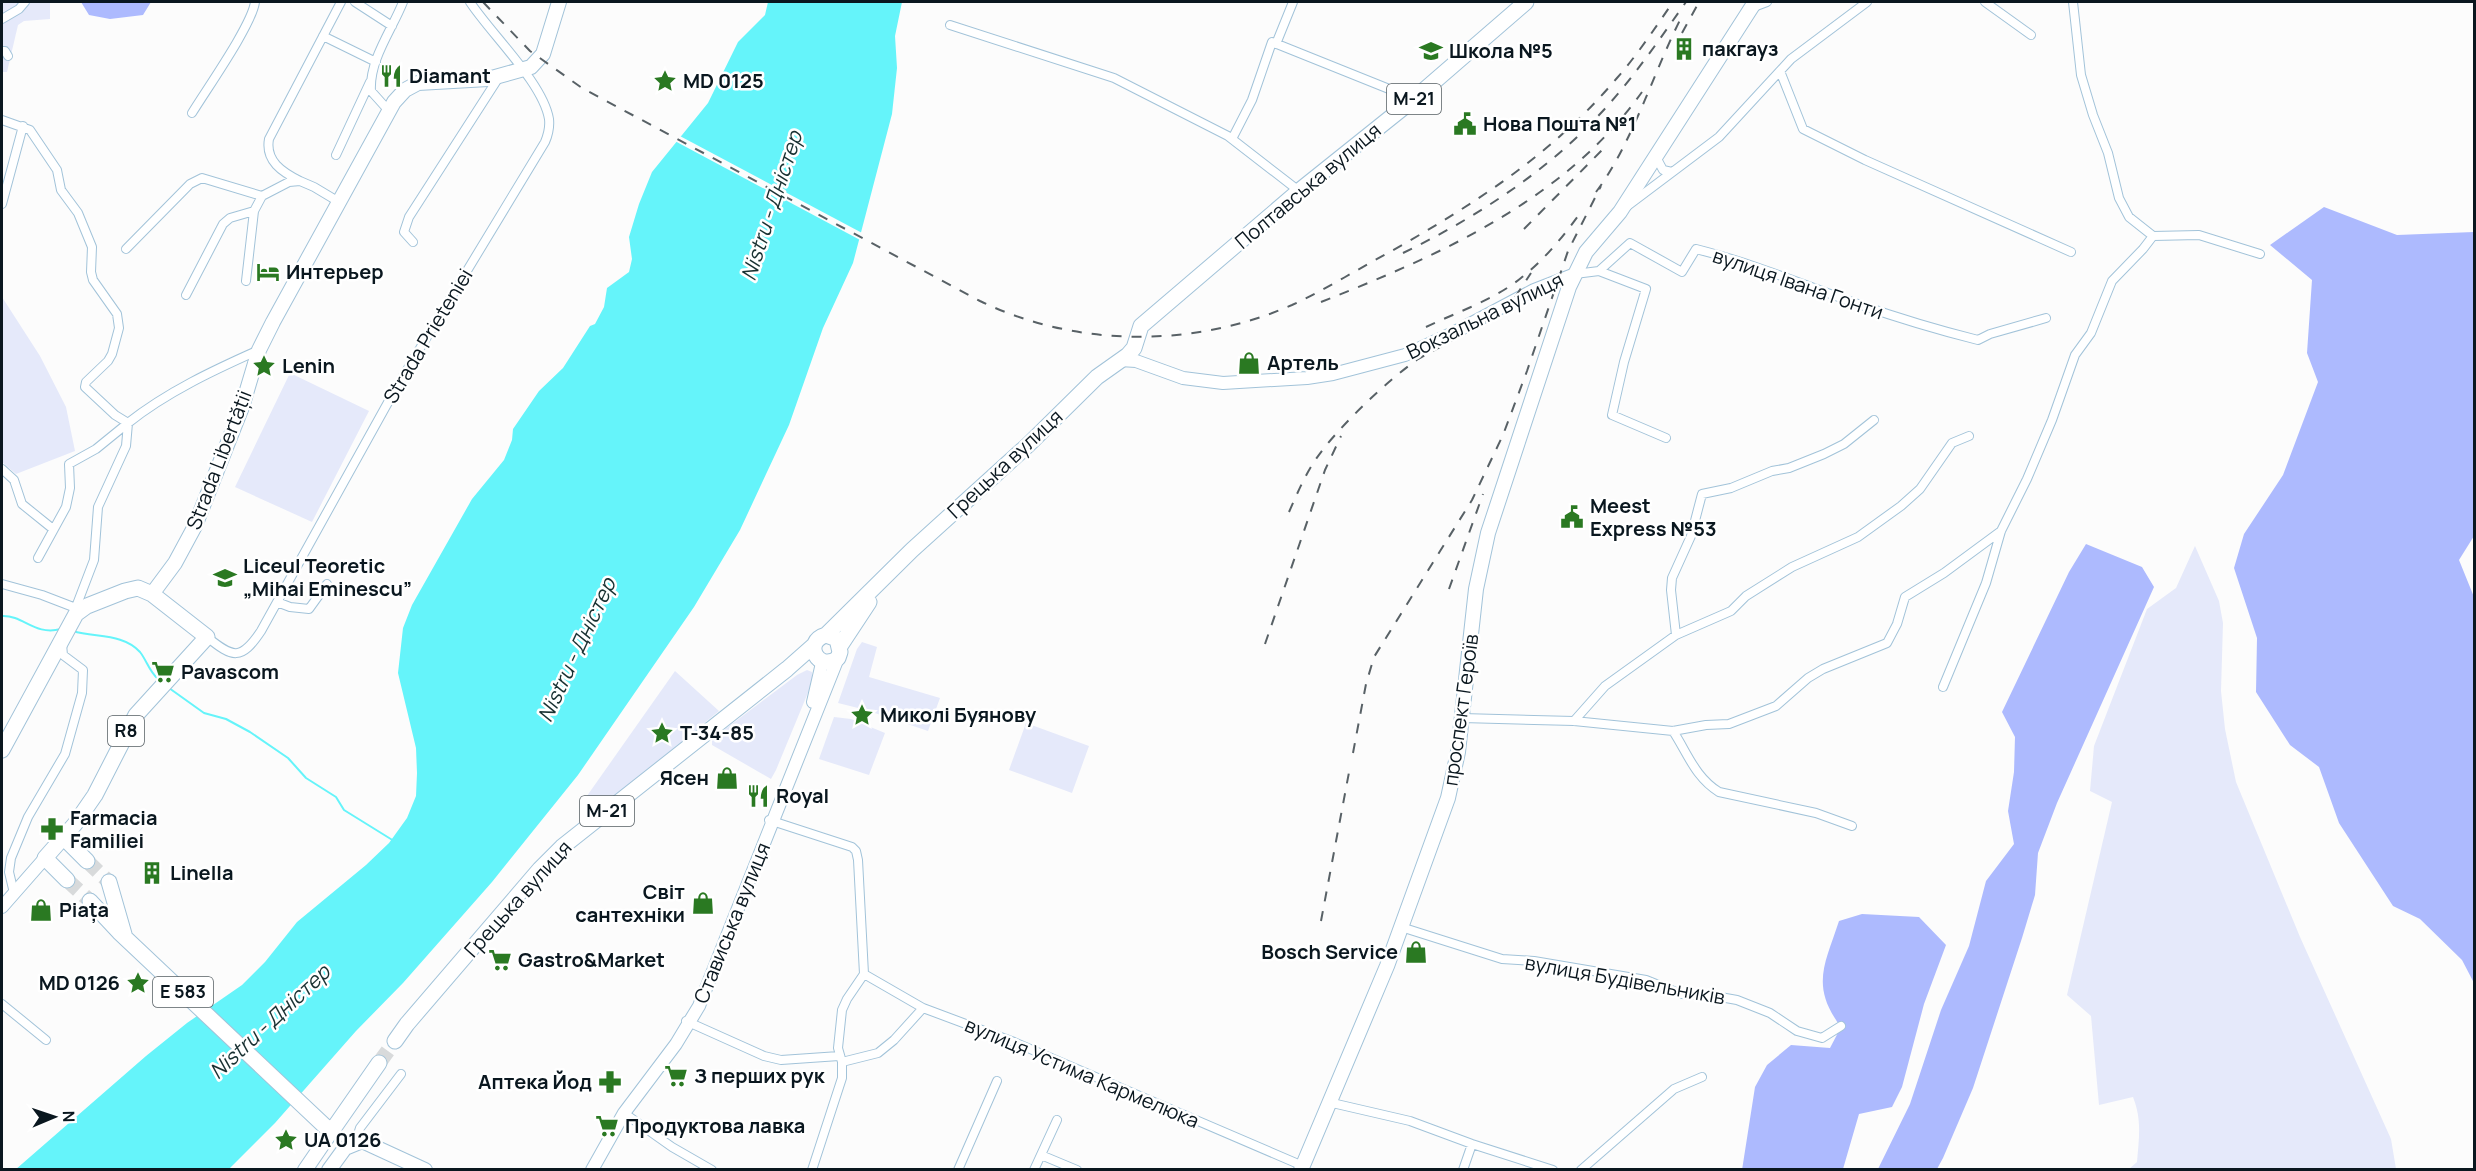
<svg xmlns="http://www.w3.org/2000/svg" width="2476" height="1171" font-family="Manrope,sans-serif">
	<style>
		.green { fill: #e5e9fa }
		.forest { fill: #adbafe }
		.water { fill: #65f4fa }
		.pier { fill: #fcfcfc }
		.lines { fill: none; stroke-linecap: round; stroke-linejoin: round }
		.stream { stroke: #65f4fa; stroke-width: 2 }
		.highway-tunnel { stroke: #d8dadb; stroke-width: 15; stroke-dasharray: 15 8; stroke-linecap: butt }
		.street-casing { stroke: #a2c3d9; stroke-width: 10 }
		.secondary-casing { stroke: #a2c3d9; stroke-width: 14 }
		.primary-casing { stroke: #a2c3d9; stroke-width: 16 }
		.highway-casing { stroke: #a2c3d9; stroke-width: 17 }
		.street { stroke: #fff; stroke-width: 8 }
		.secondary { stroke: #fff; stroke-width: 12 }
		.primary { stroke: #fff; stroke-width: 14 }
		.highway { stroke: #fff; stroke-width: 15 }
		.rail { stroke: #586166; stroke-width: 2; stroke-dasharray: 10 10; stroke-linecap: butt }
		.labels { text-anchor: middle; stroke-width: 5; stroke-linejoin: round; paint-order: stroke }
		.shield { fill: #fff; stroke: #545d62; stroke-width: 1.5 }
		.shield-label { font-size: 18px; font-weight: bold; fill: #0a171f }
		.poi-label { font-size: 20px; font-weight: bold; fill: #0a171f; stroke: #fff; text-anchor: start }
		.street-label { font-size: 20px; fill: #0a171f; stroke: #fff }
		.water-label { font-size: 21px; font-style: italic; fill: #193132; stroke: #fff }
	</style>
	<rect width="100%" height="100%" fill="#fcfcfc"/>
	<!-- green -->
	<path class="green" d="M 2,2 L 50,2 L 50,19 L 24,21 L 18,25 L 7,72 L 2,72 Z
		M 2,297 L 40,356 L 66,407 L 75,451 L 16,474 L 2,462 Z
		M 290,373 L 369,411 L 312,522 L 235,487 Z
		M 2195,546 L 2219,601 L 2223,623 L 2221,691 L 2225,729 L 2236,782 L 2300,937 L 2391,1139 L 2396,1169 L 2129,1169 L 2137,1162 C 2139,1137 2142,1120 2133,1097 L 2099,1105 L 2091,1016 L 2067,995 L 2112,802 L 2090,791 L 2094,746 L 2147,609 L 2176,588 Z
		M 862,642 L 877,647 L 869,677 L 940,698 L 928,731 L 866,710 L 838,703 L 857,649 Z
		M 807,670 L 812,672 L 812,683 L 776,770 L 771,779 L 712,745 L 712,740 L 720,733 L 797,675 Z
		M 675,671 L 719,711 L 598,810 L 582,803 Z
		M 834,717 L 851,719 L 885,733 L 869,775 L 819,759 Z
		M 1026,723 L 1089,746 L 1072,793 L 1009,770 Z"/>
	<!-- forest -->
	<path class="forest" d="M 81,2 L 151,2 L 143,15 L 110,19 L 89,15 Z
		M 2324,207 L 2397,235 L 2474,232 L 2474,536 L 2459,560 L 2474,597 L 2474,983 L 2462,960 L 2420,919 L 2393,906 L 2339,823 L 2319,767 L 2290,745 L 2256,692 L 2257,638 L 2234,568 L 2244,534 L 2283,475 L 2318,382 L 2307,353 L 2312,280 L 2270,245 Z
		M 2086,544 L 2142,567 L 2154,587 L 2057,803 L 2038,853 L 2035,895 L 2022,938 L 1973,1088 L 1943,1158 L 1937,1169 L 1878,1169 L 1910,1104 L 1941,1010 L 1969,946 L 1986,881 L 2014,844 L 2008,811 L 2014,772 L 2015,737 L 2002,712 L 2069,572 Z
		M 1862,914 L 1919,917 L 1946,945 L 1924,1004 L 1902,1087 L 1892,1107 L 1859,1114 L 1843,1169 L 1742,1170 L 1755,1087 L 1767,1065 L 1791,1045 L 1830,1048 L 1841,1027 C 1810,986 1825,964 1839,921 Z"/>
	<!-- water -->
	<path class="water" d="M 768,2 L 902,2 L 895,36 L 897,68 L 892,114 L 853,263 L 823,328 L 789,425 L 740,530 L 694,607 L 578,775 L 492,882 L 403,983 L 356,1031 L 275,1123 L 229,1169 L 15,1170 L 146,1056 L 187,1023 L 242,985 L 265,962 L 297,922 L 366,865 L 389,843 L 407,818 L 416,796 L 417,773 L 416,748 L 398,673 L 403,628 L 412,605 L 472,499 L 504,460 L 512,440 L 513,429 L 539,391 L 563,368 L 590,326 L 595,324 L 604,307 L 607,288 L 629,272 L 632,259 L 629,237 L 639,204 L 652,172 L 708,103 L 738,42 L 765,15 Z"/>
	<!-- pier -->
	<path class="pier" d="M 678,135 L 864,234 L 862,241 L 673,140 Z"/>
	<g class="lines">
		<!-- stream -->
		<path class="stream" d="M 2,616 C 24,615 34,636 61,629
			M 73,631 C 95,638 123,633 140,652 C 147,661 149,671 158,679
			M 169,688 L 204,713 L 226,719 L 250,732 L 288,758 L 306,778 L 336,797 L 344,810 L 394,841"/>
		<!-- highway-tunnel -->
		<path class="highway-tunnel" d="M 87,861 L 109,882
			M 67,880 L 90,901
			M 379,1063 L 395,1041"/>
		<!-- street casing -->
		<g class="street-casing">
			<path id="street" d="M 355,2 L 392,26
				M 1985,2 L 2031,35
				M 2073,2 L 2081,75 L 2093,115 L 2108,153 L 2119,198 L 2129,217 L 2153,236
				M 1751,8 L 1767,2
				M 2,19 L 19,9 L 25,2
				M 950,25 L 1114,78 L 1228,136 L 1299,191
				M 323,36 L 376,62
				M 1276,44 L 1293,2
				M 2,51 L 5,51 L 8,56
				M 1780,71 L 1803,129 L 1865,160 L 2071,252
				M 389,111 L 371,91 C 369,60 392,30 403,2
				M 192,113 C 206,90 252,25 255,2
				M 2,120 L 30,130 L 57,170 L 61,190 L 78,213 L 92,247 L 91,272 L 93,280 L 117,314 L 119,328 L 112,354 L 108,361 L 86,382 L 85,387 L 115,415 L 128,423
				M 1232,139 L 1252,100 L 1272,42 L 1414,99
				M 336,155 L 370,82
				M 1656,157 L 1663,170 L 1672,172
				M 300,181 C 282,172 265,161 269,139 L 341,2
				M 2,204 L 23,126
				M 1626,207 L 1719,137 L 1791,59 L 1867,2
				M 413,242 L 404,232 L 409,217 L 499,77
				M 126,249 L 190,184 L 202,178 L 262,196
				M 1599,271 L 1646,289 L 1624,362 L 1612,415 L 1666,438
				M 1575,274 L 1599,271 L 1630,243 L 1682,272 L 1696,249 C 1752,263 1804,285 1858,304 C 1898,318 1938,330 1978,340 L 1990,334 L 2046,318
				M 246,281 L 254,211 L 262,196 L 289,182 L 300,181 L 314,187 L 339,202
				M 186,295 L 223,224 L 230,218 L 254,211
				M 2,469 L 14,480 L 22,504 L 53,529
				M 38,558 L 66,507 L 70,488 L 69,464 L 96,449 L 128,423
				M 2,584 L 42,595 L 81,610
				M 277,602 L 290,607 L 309,609 L 327,584
				M 76,607 L 94,560 L 98,507 L 126,446 L 128,423 C 167,392 214,370 259,350
				M 1676,635 L 1671,590 L 1672,578 L 1691,536 L 1702,494 L 1731,488 L 1772,471 L 1789,468 L 1824,454 L 1844,444 L 1874,420
				M 207,637 C 233,658 241,661 261,631 L 396,388 L 545,142 C 548,135 550,128 549,119 C 543,83 491,34 470,2
				M 1943,687 L 1986,583 L 2001,531 L 2027,479 L 2052,420 L 2075,355 L 2091,333 L 2112,281 L 2143,249 L 2153,236 L 2199,235 L 2260,254
				M 1462,718 L 1574,721 L 1673,731 L 1706,725 L 1729,724 L 1776,706 L 1808,678 L 1823,669 L 1887,643 L 1897,624 L 1905,597 L 1944,573 L 2001,531
				M 1574,721 L 1605,686 L 1676,635 L 1731,611 L 1746,596 L 1792,567 L 1858,537 L 1901,506 L 1920,489 L 1952,443 L 1969,436
				M 1673,731 C 1688,754 1695,777 1719,792 L 1816,813 L 1852,826
				M 769,820 L 852,847 L 856,851 L 858,860 L 864,974 L 847,999 L 842,1010 L 838,1048 L 842,1062 L 842,1078 L 812,1170
				M 14,893 L 9,872 L 11,858 L 28,817 L 65,754 L 82,693 L 83,670 L 63,655 L 62,644
				M 1401,927 L 1502,959 L 1534,961 L 1646,980 L 1681,994 L 1709,995 L 1737,1000 L 1770,1013 L 1797,1031 L 1822,1038 L 1841,1026
				M 864,974 L 923,1008 L 1014,1042 L 1303,1166
				M 2,1004 L 46,1040
				M 686,1021 L 764,1056 L 781,1060 L 839,1056
				M 842,1062 L 878,1053 L 894,1040 L 923,1008
				M 1328,1102 L 1410,1121 L 1472,1144 L 1553,1170
				M 624,1113 L 672,1147 L 712,1170
				M 355,1144 L 360,1128 L 401,1074
				M 1041,1155 L 1077,1170
				M 958,1170 L 997,1081
				M 1034,1170 L 1057,1120
				M 1463,1170 L 1472,1144
				M 1581,1170 L 1674,1089 L 1702,1077"/>
		</g>
		<!-- secondary casing -->
		<g class="secondary-casing">
			<path id="secondary" d="M 1120,360 L 1136,361 L 1183,378 L 1223,383 L 1307,378 L 1333,374 L 1405,355 L 1455,332 L 1534,290 L 1575,274
				M 813,702 L 822,663
				M 2,907 L 45,858
				M 592,1170 L 624,1113 L 676,1044 L 699,1006 L 838,658"/>
		</g>
		<!-- primary casing -->
		<g class="primary-casing">
			<path id="primary" d="M 152,594 L 175,563 L 195,526 L 242,407 L 259,350 L 273,322 L 394,102 L 405,90 L 418,83 L 488,79 L 531,67 L 543,54 L 559,2
				M 305,1170 L 331,1132
				M 329,1170 L 345,1148 L 362,1141 L 425,1170
				M 1301,1170 L 1387,966 L 1448,798 L 1458,752 L 1476,589 L 1488,533 L 1569,287 L 1586,252 L 1620,212 L 1755,2"/>
		</g>
		<!-- highway casing -->
		<g class="highway-casing">
			<path id="highway" d="M 826,635 L 837,639 L 840,652 L 838,658 C 818,673 802,642 826,635 L 912,550 L 1028,445 L 1097,377 L 1128,355 L 1134,348 L 1141,326 L 1299,191 L 1414,99 L 1526,2
				M 840,646 L 869,602
				M 2,750 L 76,614 L 87,606 L 125,591 L 138,588 L 152,594 L 207,637 L 136,715 L 95,795 L 75,824 L 45,858 L 67,880
				M 64,838 L 87,861
				M 109,882 L 124,934
				M 90,901 L 119,932 L 331,1132 L 379,1063
				M 395,1041 L 407,1024 L 540,869 L 562,847 L 787,669 L 813,646"/>
		</g>
		<!-- street -->
		<use href="#street" class="street"/>
		<!-- secondary -->
		<use href="#secondary" class="secondary"/>
		<!-- primary -->
		<use href="#primary" class="primary"/>
		<!-- highway -->
		<use href="#highway" class="highway"/>
		<!-- rail -->
		<path class="rail" d="M 483,2 L 530,51 L 582,88 L 980,301 C 1077,348 1194,348 1292,305 C 1325,290 1356,270 1388,253 C 1473,205 1553,154 1617,78 C 1638,54 1655,28 1673,2
			M 1682,33 L 1699,2
			M 1596,192 C 1631,146 1653,74 1680,20
			M 1524,229 L 1608,144
			M 1403,253 C 1475,218 1545,173 1600,114 C 1632,80 1659,40 1686,2
			M 1321,302 C 1440,255 1565,200 1642,92
			M 1426,327 C 1457,312 1494,300 1521,278 C 1543,261 1562,238 1578,216
			M 1289,512 C 1297,494 1305,475 1316,459 C 1337,428 1388,380 1418,359 L 1506,311 L 1531,273
			M 1449,589 L 1483,494
			M 1265,644 L 1325,470 L 1341,436
			M 1353,753 L 1366,684 L 1374,657 L 1472,500 L 1503,435 L 1527,371 L 1568,251 L 1601,186
			M 1321,921 L 1350,767"/>
	</g>
	<!-- icons -->
	<defs>
		<g id="building-bare" transform="scale(1.8)"><path d="M-4-6H4V6H1V3H-1V6H-4ZM-2.5-4.3h1.7v1.8h-1.7ZM.8-4.3h1.7v1.8H.8ZM-2.5-1h1.7V.8h-1.7ZM.8-1h1.7V.8H.8Z" fill="#2a7922" stroke="#fff" stroke-width="2.5" paint-order="stroke"/></g>
		<g id="school-bare" transform="scale(1.8)"><path d="M0-5L7-2L0 1L-7-2ZM-4 1L0 2.5L4 1V4Q0 6-4 4Z" fill="#2a7922" stroke="#fff" stroke-width="2.5" paint-order="stroke"/></g>
		<g id="restaurant-bare" transform="scale(1.8)"><path d="M-5-6h1v4h1v-4h1v4h1v-4h1v5L-1.5 .5V6h-2V.5L-5-1ZM5-6V6H3V1.5H1.5Q1.5-4 5-6Z" fill="#2a7922" stroke="#fff" stroke-width="2.5" paint-order="stroke"/></g>
		<g id="sight-bare" transform="scale(1.8)"><path d="M0-6L1.8-2.2L6-1.7L2.9 1.2L3.7 5.4L0 3.3L-3.7 5.4L-2.9 1.2L-6-1.7L-1.8-2.2Z" fill="#2a7922" stroke="#fff" stroke-width="2.5" paint-order="stroke"/></g>
		<g id="civic-bare" transform="scale(1.8)"><path d="M-.6-6.5H3V-4.5H.6V-3L4-1V1h2V6H-6V1h2V-1L-.6-3ZM-1.2 2.5V6h2.4V2.5Z" fill="#2a7922" stroke="#fff" stroke-width="2.5" paint-order="stroke"/></g>
		<g id="hotel-bare" transform="scale(1.8)"><path d="M-6-4.5h1.5V1H6V5H4.5V3h-9V5H-6ZM-4 0a1.8 1.8 0 1 1 3.6 0ZM.5 0V-2.5h3Q6-2.5 6 0Z" fill="#2a7922" stroke="#fff" stroke-width="2.5" paint-order="stroke"/></g>
		<g id="shop-bare" transform="scale(1.8)"><path d="M-5-2.5h2.3a2.7 3.5 0 0 1 5.4 0H5L5.5 6h-11ZM-1.5-2.5h3a1.5 2.3 0 0 0-3 0Z" fill="#2a7922" stroke="#fff" stroke-width="2.5" paint-order="stroke"/></g>
		<g id="supermarket-bare" transform="scale(1.8)"><path d="M-6-5.5h2.5l.6 2H6L4.5 2H-2.5L-4.4-4H-6ZM-1.5 3.2a1.3 1.3 0 1 0 .1 0ZM3 3.2a1.3 1.3 0 1 0 .1 0Z" fill="#2a7922" stroke="#fff" stroke-width="2.5" paint-order="stroke"/></g>
		<g id="pharmacy-bare" transform="scale(1.8)"><path d="M-2-6h4v4h4v4h-4v4h-4v-4h-4v-4h4Z" fill="#2a7922" stroke="#fff" stroke-width="2.5" paint-order="stroke"/></g>
	</defs>
	<g fill-rule="evenodd">
		<use href="#building-bare" x="1684" y="49"/>
		<use href="#school-bare" x="1431" y="51"/>
		<use href="#restaurant-bare" x="391" y="76"/>
		<use href="#sight-bare" x="665" y="81"/>
		<use href="#civic-bare" x="1465" y="124"/>
		<use href="#hotel-bare" x="268" y="272"/>
		<use href="#shop-bare" x="1249" y="363"/>
		<use href="#sight-bare" x="264" y="366"/>
		<use href="#civic-bare" x="1572" y="517"/>
		<use href="#school-bare" x="225" y="578"/>
		<use href="#supermarket-bare" x="163" y="672"/>
		<use href="#sight-bare" x="862" y="715"/>
		<use href="#sight-bare" x="662" y="733"/>
		<use href="#shop-bare" x="727" y="778"/>
		<use href="#restaurant-bare" x="758" y="796"/>
		<use href="#pharmacy-bare" x="52" y="829"/>
		<use href="#building-bare" x="152" y="873"/>
		<use href="#shop-bare" x="703" y="903"/>
		<use href="#shop-bare" x="41" y="910"/>
		<use href="#shop-bare" x="1416" y="952"/>
		<use href="#supermarket-bare" x="500" y="960"/>
		<use href="#sight-bare" x="138" y="983"/>
		<use href="#supermarket-bare" x="676" y="1076"/>
		<use href="#pharmacy-bare" x="610" y="1082"/>
		<use href="#supermarket-bare" x="607" y="1126"/>
		<use href="#sight-bare" x="286" y="1140"/>
	</g>
	<g class="labels">
		<!-- shield labels -->
		<g class="shield">
			<rect x="1387" y="84" width="54" height="30" rx="4.5"/>
			<rect x="108" y="716" width="36" height="30" rx="4.5"/>
			<rect x="580" y="796" width="54" height="30" rx="4.5"/>
			<rect x="153" y="977" width="60" height="30" rx="4.5"/>
		</g>
		<g class="shield-label">
			<text x="1414" y="105">М-21</text>
			<text x="126" y="737">R8</text>
			<text x="607" y="817">М-21</text>
			<text x="183" y="998">E 583</text>
		</g>
		<!-- poi labels -->
		<g class="poi-label">
			<text x="1702" y="56">пакгауз</text>
			<text x="1449" y="58">Школа №5</text>
			<text x="409" y="83">Diamant</text>
			<text x="683" y="88">MD 0125</text>
			<text x="1483" y="131">Нова Пошта №1</text>
			<text x="286" y="279">Интерьер</text>
			<text x="1267" y="370">Артель</text>
			<text x="282" y="373">Lenin</text>
			<text x="1590" y="513">Meest<tspan x="1590" dy="23">Express №53</tspan></text>
			<text x="243" y="573">Liceul Teoretic<tspan x="243" dy="23">„Mihai Eminescu”</tspan></text>
			<text x="181" y="679">Pavascom</text>
			<text x="880" y="722">Миколі Буянову</text>
			<text x="680" y="740">Т-34-85</text>
			<text x="709" y="785" text-anchor="end">Ясен</text>
			<text x="776" y="803">Royal</text>
			<text x="70" y="825">Farmacia<tspan x="70" dy="23">Familiei</tspan></text>
			<text x="170" y="880">Linella</text>
			<text x="685" y="899" text-anchor="end">Світ<tspan x="685" dy="23">сантехніки</tspan></text>
			<text x="59" y="917">Piața</text>
			<text x="1398" y="959" text-anchor="end">Bosch Service</text>
			<text x="518" y="967">Gastro&amp;Market</text>
			<text x="120" y="990" text-anchor="end">MD 0126</text>
			<text x="694" y="1083">З перших рук</text>
			<text x="592" y="1089" text-anchor="end">Аптека Йод</text>
			<text x="625" y="1133">Продуктова лавка</text>
			<text x="304" y="1147">UA 0126</text>
		</g>
		<!-- street labels -->
		<g class="street-label">
			<text transform="translate(1308 186) rotate(-40)" y="7">Полтавська вулиця</text>
			<text transform="translate(1798 284) rotate(19)" y="7">вулиця Івана Гонти</text>
			<text transform="translate(1485 316) rotate(-26)" y="7">Вокзальна вулиця</text>
			<text transform="translate(428 336) rotate(-59)" y="7">Strada Prieteniei</text>
			<text transform="translate(219 460) rotate(-69)" y="7">Strada Libertății</text>
			<text transform="translate(1005 464) rotate(-43)" y="7">Грецька вулиця</text>
			<text transform="translate(1461 710) rotate(-82)" y="7">проспект Героїв</text>
			<text transform="translate(518 899) rotate(-48)" y="7">Грецька вулиця</text>
			<text transform="translate(732 923) rotate(-68)" y="7">Стависька вулиця</text>
			<text transform="translate(1625 980) rotate(10)" y="7">вулиця Будівельників</text>
			<text transform="translate(1082 1073) rotate(23)" y="7">вулиця Устима Кармелюка</text>
		</g>
		<!-- water labels -->
		<g class="water-label">
			<text transform="translate(772 206) rotate(-72)" y="7">Nistru - Дністер</text>
			<text transform="translate(577 650) rotate(-65)" y="7">Nistru - Дністер</text>
			<text transform="translate(270 1022) rotate(-43)" y="7">Nistru - Дністер</text>
		</g>
	</g>
	<!-- border -->
	<rect width="2476" height="1171" fill="none" stroke="#0a171f" stroke-width="6"/>
	<!-- north arrow -->
	<g transform="translate(54 1117) rotate(88)" stroke="#ffffff" stroke-width="4.5" paint-order="stroke">
	<path d="M0-4.5L10 22L0 15L-10 22Z" fill="#0a171f"/>
	<text y="-9" font-size="16" font-weight="bold" text-anchor="middle" fill="#0a171f">N</text>
	</g>
</svg>
